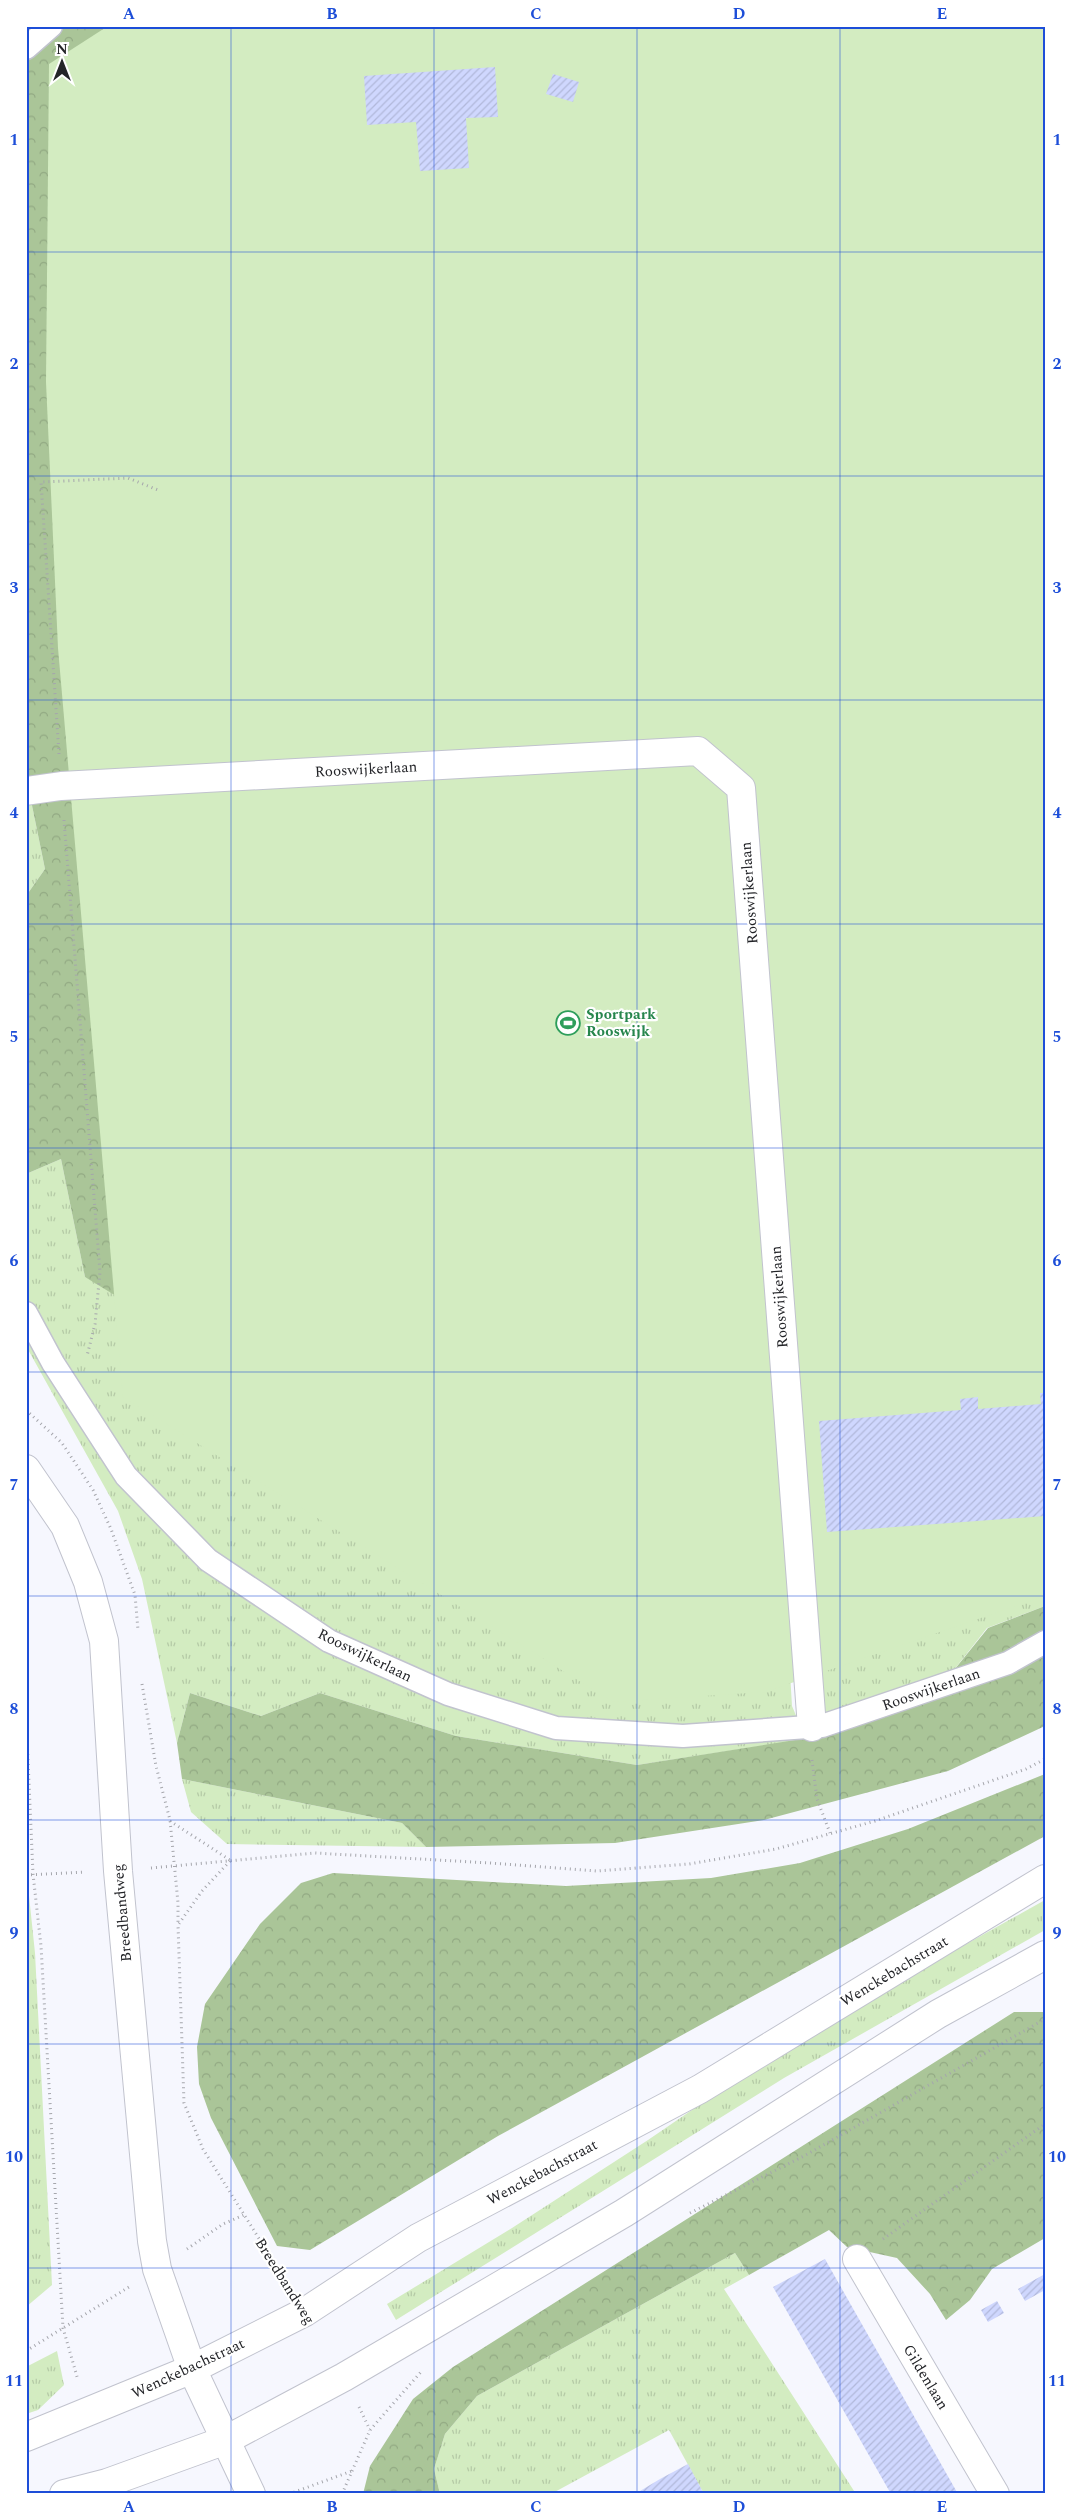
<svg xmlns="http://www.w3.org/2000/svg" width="1071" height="2520" font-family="Spectral,serif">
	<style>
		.grass { fill: url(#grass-tufts) }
		.forest { fill: url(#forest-crowns) }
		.pitch { fill: #d3ecc1 }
		.building { fill: url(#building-hatch) }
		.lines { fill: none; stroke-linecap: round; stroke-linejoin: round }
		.service-casing { stroke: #c1c3ce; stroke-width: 25 }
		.minor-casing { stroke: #c1c3ce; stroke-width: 30 }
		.tertiary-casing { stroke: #c1c3ce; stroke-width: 30 }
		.path { stroke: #a5a6ac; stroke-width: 3; stroke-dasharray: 1 4; stroke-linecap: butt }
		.service { stroke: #fff; stroke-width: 22 }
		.minor { stroke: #fff; stroke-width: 28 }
		.tertiary { stroke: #fff; stroke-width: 28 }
		.grid { fill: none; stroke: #1d4ed8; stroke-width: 1; stroke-opacity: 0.55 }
		.labels { text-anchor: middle; stroke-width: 4.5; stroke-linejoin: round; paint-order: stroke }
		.street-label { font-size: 15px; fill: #232428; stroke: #fff }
		.leisure-label { font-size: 15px; font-weight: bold; fill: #27864d; stroke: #fff; text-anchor: start }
		.neatline { fill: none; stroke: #1d4ed8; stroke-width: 2 }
		.grid-label { font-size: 16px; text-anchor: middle; font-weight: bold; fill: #1d4ed8 }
	</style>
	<defs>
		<pattern id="grass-tufts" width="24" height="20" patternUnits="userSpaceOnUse" patternTransform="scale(1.25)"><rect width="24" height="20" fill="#d3ecc1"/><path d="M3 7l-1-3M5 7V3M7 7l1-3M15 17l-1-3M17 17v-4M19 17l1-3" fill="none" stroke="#b5caa6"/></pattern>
		<pattern id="forest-crowns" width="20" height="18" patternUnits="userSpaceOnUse" patternTransform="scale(1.25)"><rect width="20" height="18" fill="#aac598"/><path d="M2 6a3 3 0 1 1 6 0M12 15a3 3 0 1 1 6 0" fill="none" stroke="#92a983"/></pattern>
		<pattern id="building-hatch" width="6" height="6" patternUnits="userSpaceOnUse" patternTransform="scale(1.25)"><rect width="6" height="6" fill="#cfd7fe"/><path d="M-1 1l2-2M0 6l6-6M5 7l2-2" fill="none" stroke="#b1b8da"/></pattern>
	</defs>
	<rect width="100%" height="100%" fill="#f6f7fe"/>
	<!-- grass -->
	<path class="grass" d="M 26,776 L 45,869 L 26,896 Z
		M 61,1159 L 85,1277 L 784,1572 L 792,1706 L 806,1739 L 637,1765 L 456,1736 L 320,1693 L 261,1716 L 190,1693 L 177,1743 L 142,1579 L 118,1511 L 26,1346 L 26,1174 Z
		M 1045,1526 L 1045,1606 L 987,1628 L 942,1685 L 833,1734 L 823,1736 L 821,1661 Z
		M 182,1779 L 402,1823 L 426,1847 L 227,1844 L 191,1812 Z
		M 26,1886 L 28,1886 L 35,1953 L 52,2285 L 26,2307 Z
		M 1045,1900 L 1045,1930 L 784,2078 L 396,2320 L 387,2304 L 512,2228 L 648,2140 L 765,2060 L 836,2017 Z
		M 735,2253 L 749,2275 L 724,2289 L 856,2494 L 704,2494 L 669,2430 L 551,2494 L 440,2494 L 434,2469 L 445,2434 L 477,2396 Z
		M 57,2351 L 64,2385 L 38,2410 L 26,2414 L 26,2367 Z"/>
	<!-- forest -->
	<path class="forest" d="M 26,26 L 666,26 L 121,1299 L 85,1277 L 61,1159 L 26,1174 L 26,896 L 45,869 L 26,776 Z
		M 1045,1606 L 1045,1726 L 948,1771 L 764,1820 L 615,1843 L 426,1847 L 402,1823 L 182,1779 L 177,1743 L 190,1693 L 261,1716 L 320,1693 L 456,1736 L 637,1765 L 833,1734 L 942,1685 L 988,1628 Z
		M 1045,1774 L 1045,1836 L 498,2136 L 310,2250 L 277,2246 L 211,2118 L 199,2084 L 197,2047 L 205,2004 L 260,1924 L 301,1883 L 333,1873 L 566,1886 L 711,1878 L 800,1863 L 908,1829 Z
		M 1014,2012 L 1045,2012 L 1045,2238 L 992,2269 L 970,2300 L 946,2320 L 930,2294 L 897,2258 L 847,2247 L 829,2230 L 749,2275 L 735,2253 L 477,2396 L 445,2434 L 434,2469 L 440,2494 L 363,2494 L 370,2466 L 413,2399 L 453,2367 Z"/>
	<!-- pitch -->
	<path class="pitch" d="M 108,26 L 1045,26 L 1045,1596 L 765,1692 L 613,1702 L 123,1397 L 58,648 L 46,382 L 49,64 Z"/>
	<!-- building -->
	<path class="building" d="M 495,67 L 498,117 L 466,118 L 469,168 L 420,171 L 416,122 L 367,125 L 364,76 Z
		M 553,74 L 579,82 L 573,102 L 546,94 Z
		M 1040,1393 L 1045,1393 L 1045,1516 L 827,1532 L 819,1421 L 961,1410 L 960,1399 L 978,1397 L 978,1409 L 1041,1404 Z
		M 825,2259 L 958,2494 L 891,2494 L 773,2287 Z
		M 1045,2274 L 1045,2290 L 1025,2301 L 1018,2289 Z
		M 997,2301 L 1004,2313 L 988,2322 L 981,2310 Z
		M 688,2464 L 704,2494 L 635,2494 L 660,2479 Z"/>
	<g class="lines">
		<!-- service casing -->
		<g class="service-casing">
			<path id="service" d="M 26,48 L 51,26
				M 26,1313 L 53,1363 L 126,1476 L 208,1560 L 329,1641 L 448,1694 L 556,1728 L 683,1736 L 822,1726 L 1008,1663 L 1045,1642"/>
		</g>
		<!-- minor casing -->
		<g class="minor-casing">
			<path id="minor" d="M 26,791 L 61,786 L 698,751 L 741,788 L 812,1727
				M 26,1469 L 65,1526 L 88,1582 L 104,1641 L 118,1871 L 152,2241 L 157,2269 L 192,2369
				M 857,2259 L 995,2494"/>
		</g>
		<!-- tertiary casing -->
		<g class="tertiary-casing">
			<path id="tertiary" d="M 192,2369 L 251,2494
				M 26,2437 L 192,2369 L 305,2312 L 418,2238 L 700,2089 L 1045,1879
				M 64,2494 L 107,2483 L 226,2440 L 344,2377 L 624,2213 L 938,2014 L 1045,1955"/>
		</g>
		<!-- path -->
		<path class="path" d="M 59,754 L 41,482 L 128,478 L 158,490
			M 64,820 L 100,1272 L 95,1324 L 87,1356
			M 26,1410 L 62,1443 L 93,1490 L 111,1529 L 135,1595 L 138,1630
			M 142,1684 L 156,1766 L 170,1820 L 178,1903 L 178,1924
			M 26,1714 L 33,1874 L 41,1946 L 63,2328 L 78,2380
			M 812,1760 L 817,1799 L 830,1833
			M 170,1821 L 230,1860
			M 230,1861 L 202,1891 L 178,1925 L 184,2103 L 203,2149 L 288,2285
			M 151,1868 L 315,1853 L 490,1863 L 597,1871 L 689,1864 L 776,1849 L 875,1821 L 1026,1769 L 1045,1759
			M 26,1875 L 85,1872
			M 690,2213 L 804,2156 L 1045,2019
			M 883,2239 L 1045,2124
			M 187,2249 L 223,2224 L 244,2215
			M 26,2351 L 129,2287
			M 359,2407 L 370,2430
			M 289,2494 L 352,2471
			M 342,2494 L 370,2430 L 421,2372"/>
		<!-- service -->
		<use href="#service" class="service"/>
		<!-- minor -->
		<use href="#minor" class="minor"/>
		<!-- tertiary -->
		<use href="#tertiary" class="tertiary"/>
	</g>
	<!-- grid -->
	<path class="grid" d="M 231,26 L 231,2494M 434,26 L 434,2494M 637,26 L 637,2494M 840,26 L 840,2494M 26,252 L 1045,252M 26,476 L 1045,476M 26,700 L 1045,700M 26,924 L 1045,924M 26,1148 L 1045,1148M 26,1372 L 1045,1372M 26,1596 L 1045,1596M 26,1820 L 1045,1820M 26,2044 L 1045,2044M 26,2268 L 1045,2268"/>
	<!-- icons -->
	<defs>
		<g id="stadium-ring" transform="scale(1.25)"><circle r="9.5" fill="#fff" stroke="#2e9e5b" stroke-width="1.5"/><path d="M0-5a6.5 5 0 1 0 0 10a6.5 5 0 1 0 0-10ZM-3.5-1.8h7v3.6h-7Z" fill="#2e9e5b"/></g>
	</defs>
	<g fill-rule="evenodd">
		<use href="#stadium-ring" x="568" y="1023"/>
	</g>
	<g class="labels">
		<!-- street labels -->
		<g class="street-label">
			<text transform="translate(366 769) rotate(-3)" y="5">Rooswijkerlaan</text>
			<text transform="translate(749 893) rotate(-94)" y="5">Rooswijkerlaan</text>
			<text transform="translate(779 1297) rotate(-94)" y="5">Rooswijkerlaan</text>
			<text transform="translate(365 1655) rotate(26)" y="5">Rooswijkerlaan</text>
			<text transform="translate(931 1689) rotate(-19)" y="5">Rooswijkerlaan</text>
			<text transform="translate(122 1913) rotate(-95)" y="5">Breedbandweg</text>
			<text transform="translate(894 1971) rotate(-31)" y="5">Wenckebachstraat</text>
			<text transform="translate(542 2172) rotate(-28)" y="5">Wenckebachstraat</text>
			<text transform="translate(285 2281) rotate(58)" y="5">Breedbandweg</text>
			<text transform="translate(188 2368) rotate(-25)" y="5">Wenckebachstraat</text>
			<text transform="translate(926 2377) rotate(59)" y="5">Gildenlaan</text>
		</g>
		<!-- leisure labels -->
		<g class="leisure-label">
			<text x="586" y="1019">Sportpark<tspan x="586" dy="17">Rooswijk</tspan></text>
		</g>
	</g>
	<!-- border -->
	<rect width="1071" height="2520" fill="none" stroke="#ffffff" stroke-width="55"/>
	<!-- north arrow -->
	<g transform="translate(62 62)" stroke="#ffffff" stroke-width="4" paint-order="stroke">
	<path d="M0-4L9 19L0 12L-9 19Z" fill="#232428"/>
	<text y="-8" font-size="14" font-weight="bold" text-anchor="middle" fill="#232428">N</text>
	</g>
	<rect x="28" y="28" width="1016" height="2464" class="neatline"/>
	<g class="grid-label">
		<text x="129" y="19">A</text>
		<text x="332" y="19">B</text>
		<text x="536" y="19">C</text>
		<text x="739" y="19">D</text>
		<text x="942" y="19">E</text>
		<text x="14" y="145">1</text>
		<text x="1057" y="145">1</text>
		<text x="14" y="369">2</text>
		<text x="1057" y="369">2</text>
		<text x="14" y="593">3</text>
		<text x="1057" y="593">3</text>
		<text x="14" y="818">4</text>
		<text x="1057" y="818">4</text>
		<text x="14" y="1042">5</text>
		<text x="1057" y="1042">5</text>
		<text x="14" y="1266">6</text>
		<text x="1057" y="1266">6</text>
		<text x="14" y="1490">7</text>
		<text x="1057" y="1490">7</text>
		<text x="14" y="1714">8</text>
		<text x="1057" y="1714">8</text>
		<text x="14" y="1938">9</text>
		<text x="1057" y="1938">9</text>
		<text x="14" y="2162">10</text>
		<text x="1057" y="2162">10</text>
		<text x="14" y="2386">11</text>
		<text x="1057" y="2386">11</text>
		<text x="129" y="2512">A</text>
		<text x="332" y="2512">B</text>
		<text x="536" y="2512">C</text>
		<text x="739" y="2512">D</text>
		<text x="942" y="2512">E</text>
	</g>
</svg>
